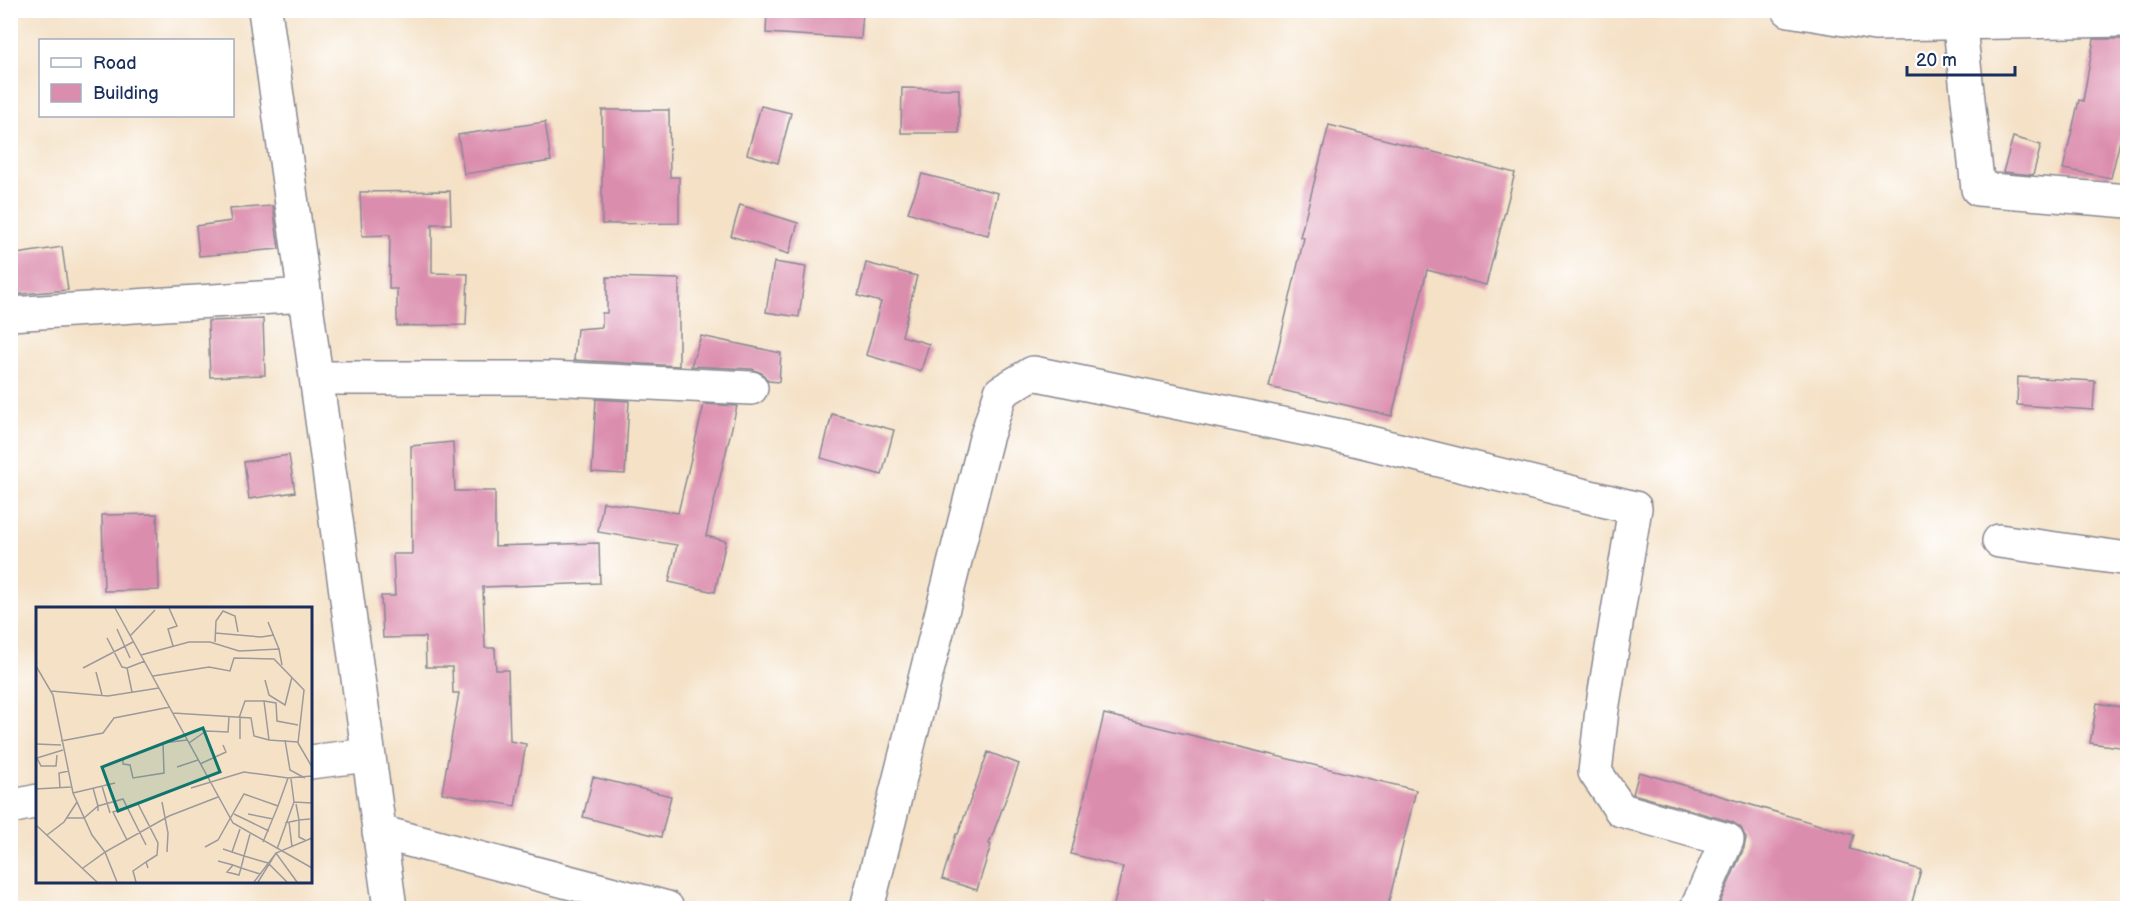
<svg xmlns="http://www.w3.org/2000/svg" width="2138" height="919" font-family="'Balsamiq Sans',sans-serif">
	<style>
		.building { fill: #db8dad }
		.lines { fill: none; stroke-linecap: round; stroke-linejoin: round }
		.minor-casing { stroke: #888892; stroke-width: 36 }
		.minor { stroke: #fff; stroke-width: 33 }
		.inset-road { fill: none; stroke: #9d9a9c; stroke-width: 1.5 }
		.view { fill: #0f766e; fill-opacity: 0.15; stroke: #0f766e; stroke-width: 3 }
		.inset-edge { fill: none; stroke: #1b2f5e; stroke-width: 3 }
	</style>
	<rect width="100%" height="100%" fill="#fff"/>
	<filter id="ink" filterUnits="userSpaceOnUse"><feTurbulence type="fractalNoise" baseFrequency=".0167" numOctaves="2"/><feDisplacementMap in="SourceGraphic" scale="12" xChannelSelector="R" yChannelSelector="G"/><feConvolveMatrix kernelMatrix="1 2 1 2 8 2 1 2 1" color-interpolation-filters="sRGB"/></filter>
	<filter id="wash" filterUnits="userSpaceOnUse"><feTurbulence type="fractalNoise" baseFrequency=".008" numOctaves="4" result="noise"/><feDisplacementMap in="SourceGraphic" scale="24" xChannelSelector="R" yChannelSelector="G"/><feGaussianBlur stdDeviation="1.35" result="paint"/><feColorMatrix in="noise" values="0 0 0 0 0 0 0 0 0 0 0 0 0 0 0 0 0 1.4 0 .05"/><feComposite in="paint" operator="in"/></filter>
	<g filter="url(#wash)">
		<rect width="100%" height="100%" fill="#f4e1c6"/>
		<g id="blocks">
			<!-- building -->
			<path class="building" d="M 767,10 L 863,10 L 861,39 L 766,33 Z
				M 2094,39 L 2127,39 L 2127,112 L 2111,178 L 2063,169 L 2079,100 L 2083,101 Z
				M 902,88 L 959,89 L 959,133 L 901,133 Z
				M 761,106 L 791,113 L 778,163 L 747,154 Z
				M 602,110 L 669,110 L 670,177 L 679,177 L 679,223 L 602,224 Z
				M 545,122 L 551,161 L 464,174 L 458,135 Z
				M 1329,125 L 1515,173 L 1486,285 L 1427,270 L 1392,416 L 1269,387 L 1304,238 L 1300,237 Z
				M 2013,137 L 2041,145 L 2033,175 L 2003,172 Z
				M 922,174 L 998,193 L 988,235 L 950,226 L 908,212 Z
				M 450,191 L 451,224 L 432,224 L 432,273 L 468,274 L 466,325 L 397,326 L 397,289 L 389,289 L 390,235 L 362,236 L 360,192 Z
				M 740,205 L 798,223 L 789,254 L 731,236 Z
				M 273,206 L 279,249 L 199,256 L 196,226 L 231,221 L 229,209 Z
				M 62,247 L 68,290 L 10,295 L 10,255 Z
				M 774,262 L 806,267 L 799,317 L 766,312 Z
				M 866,263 L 917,276 L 902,336 L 929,344 L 921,371 L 866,355 L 881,302 L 858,296 Z
				M 607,277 L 679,279 L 679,366 L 574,360 L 577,329 L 602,327 L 602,313 L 607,313 Z
				M 263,319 L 265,375 L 210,377 L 208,321 Z
				M 701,336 L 781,353 L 779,382 L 768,381 L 762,373 L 752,369 L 691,366 Z
				M 2018,377 L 2095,381 L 2093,410 L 2017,405 Z
				M 596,399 L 629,401 L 625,474 L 592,472 Z
				M 704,404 L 737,406 L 706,536 L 726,541 L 715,592 L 669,582 L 677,545 L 598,532 L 603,502 L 678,513 Z
				M 832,414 L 894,430 L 882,475 L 821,458 Z
				M 453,442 L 455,491 L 495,491 L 495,546 L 599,543 L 600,583 L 483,587 L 485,648 L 495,648 L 496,670 L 508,670 L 510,741 L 526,744 L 515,806 L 442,793 L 459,693 L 453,693 L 452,667 L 426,667 L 425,637 L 383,638 L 381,596 L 395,596 L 393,554 L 412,554 L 411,446 Z
				M 289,455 L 295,492 L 249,499 L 244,462 Z
				M 157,514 L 159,590 L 104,591 L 102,515 Z
				M 2097,703 L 2127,708 L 2127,748 L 2090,743 Z
				M 1104,714 L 1416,790 L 1387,909 L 1294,909 L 1263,901 L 1262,909 L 1113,909 L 1123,867 L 1071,854 Z
				M 988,752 L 1019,764 L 989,844 L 991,845 L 977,890 L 942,879 L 956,834 L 958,834 Z
				M 1639,772 L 1854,835 L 1850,849 L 1921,870 L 1910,909 L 1717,909 L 1744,848 L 1746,838 L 1741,828 L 1732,822 L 1633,794 Z
				M 593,777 L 671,796 L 661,837 L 583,817 Z"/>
		</g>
	</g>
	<g filter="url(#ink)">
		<use href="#blocks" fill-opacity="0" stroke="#888892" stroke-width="1.5"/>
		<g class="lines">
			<!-- minor casing -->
			<g class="minor-casing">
				<path id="minor" d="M 265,10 L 390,908
					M 1789,10 L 1875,24 L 2128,20
					M 1958,10 L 1978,189 L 2128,201
					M 10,314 L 305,295
					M 317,378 L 549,378 L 751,388
					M 1999,541 L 2128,559
					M 310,762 L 368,755
					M 10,807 L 38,801
					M 379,832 L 667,908
					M 867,908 L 986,438 L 1001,392 L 1033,373 L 1350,438 L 1635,508 L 1602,710 L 1595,772 L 1621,810 L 1727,840 L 1697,908"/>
			</g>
			<!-- minor -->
			<use href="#minor" class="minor"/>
		</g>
	</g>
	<!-- overview -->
	<g transform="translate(36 607)">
		<rect width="276" height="276" fill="#f4e1c6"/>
		<path class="inset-road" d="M 79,1 L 197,216 L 276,261M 133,1 L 141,19 L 132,22 L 137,39M 232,15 L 243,42M 81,22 L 94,51M 179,26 L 225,30 L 238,28M 94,29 L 119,3M 71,31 L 86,60 L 91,61M 179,35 L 180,14 L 187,4 L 199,9 L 202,25M 105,48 L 153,35 L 174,35 L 203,44 L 243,42 L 246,58M 0,59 L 17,88 L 37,186 L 56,228 L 69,245 L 47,261M 47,61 L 97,35M 60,65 L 66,88M 117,69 L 173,60 L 194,64 L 198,51 L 238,52 L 268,83 L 262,136 L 276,160M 229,73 L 233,88 L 249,98 L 256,70M 15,84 L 72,89 L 123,81M 96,85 L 91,61 L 109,54M 137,106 L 215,111 L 218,129 L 233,133M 203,111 L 209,94 L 228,94M 204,132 L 204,111M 249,133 L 254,163 L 269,171M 25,134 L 67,126 L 78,111 L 134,100M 262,135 L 233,133 L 228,94 L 240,96 L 241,114 L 262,118M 153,136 L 170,124 L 192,125 L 193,110M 0,137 L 25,138M 21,148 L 20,159 L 5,159 L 1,151 L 27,143M 87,151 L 87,157 L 94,158 L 97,171 L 128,166 L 127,136 L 151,133M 164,157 L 190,145 L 187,138M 141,160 L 162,153M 255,172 L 258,195M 66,179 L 74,206M 24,181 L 23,166 L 33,164M 57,181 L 62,199 L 87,192 L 110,238M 155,181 L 208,165 L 252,171M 0,182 L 35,180M 37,186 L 79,176M 126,195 L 132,226 L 131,245M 260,197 L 263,213 L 274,212M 242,199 L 252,171 L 276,169M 198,207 L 233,224M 212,207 L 237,212M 30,211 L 48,211 L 62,199 L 62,204M 253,215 L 256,240M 249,216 L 263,213 L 263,230 L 269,233M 0,218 L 61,275M 11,228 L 28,215 L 41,195M 91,233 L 77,205 L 102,197 L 122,236 L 121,248 L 110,255M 169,240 L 182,233 L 208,187 L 242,199 L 227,235M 187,242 L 208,249 L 214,227M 241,242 L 258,195 L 276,196M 196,245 L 204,222M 182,254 L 197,258 L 205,261 L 203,268 L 191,265 L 197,258M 224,267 L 205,261 L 208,249 L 232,256 L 251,275M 81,275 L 69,245 L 133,209 L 182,190M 100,275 L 97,264 L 110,255 L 112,261M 218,275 L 240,246 L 276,231M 222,275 L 240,246 L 261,275"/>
		<path class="view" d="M 167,121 L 184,165 L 82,204 L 66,160 Z"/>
		<rect width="276" height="276" class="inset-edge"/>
	</g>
	<!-- margin -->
	<rect width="2138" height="919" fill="none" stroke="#fff" stroke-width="36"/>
	<!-- legend -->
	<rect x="39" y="39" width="195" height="78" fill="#ffffff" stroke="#a4acbf" stroke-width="1.5"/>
	<rect x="51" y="58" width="30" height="9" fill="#ffffff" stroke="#a4acbf" stroke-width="1.5"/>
	<text x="93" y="69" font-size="18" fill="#1b2f5e">Road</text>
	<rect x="51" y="84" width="30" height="18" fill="#db8dad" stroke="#a4acbf" stroke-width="1.5"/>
	<text x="93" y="99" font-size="18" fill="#1b2f5e">Building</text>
	<!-- scale -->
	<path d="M1907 66v9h108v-9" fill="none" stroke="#1b2f5e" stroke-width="3"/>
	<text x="1916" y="66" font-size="18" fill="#1b2f5e" stroke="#ffffff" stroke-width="4.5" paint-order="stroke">20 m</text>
</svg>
